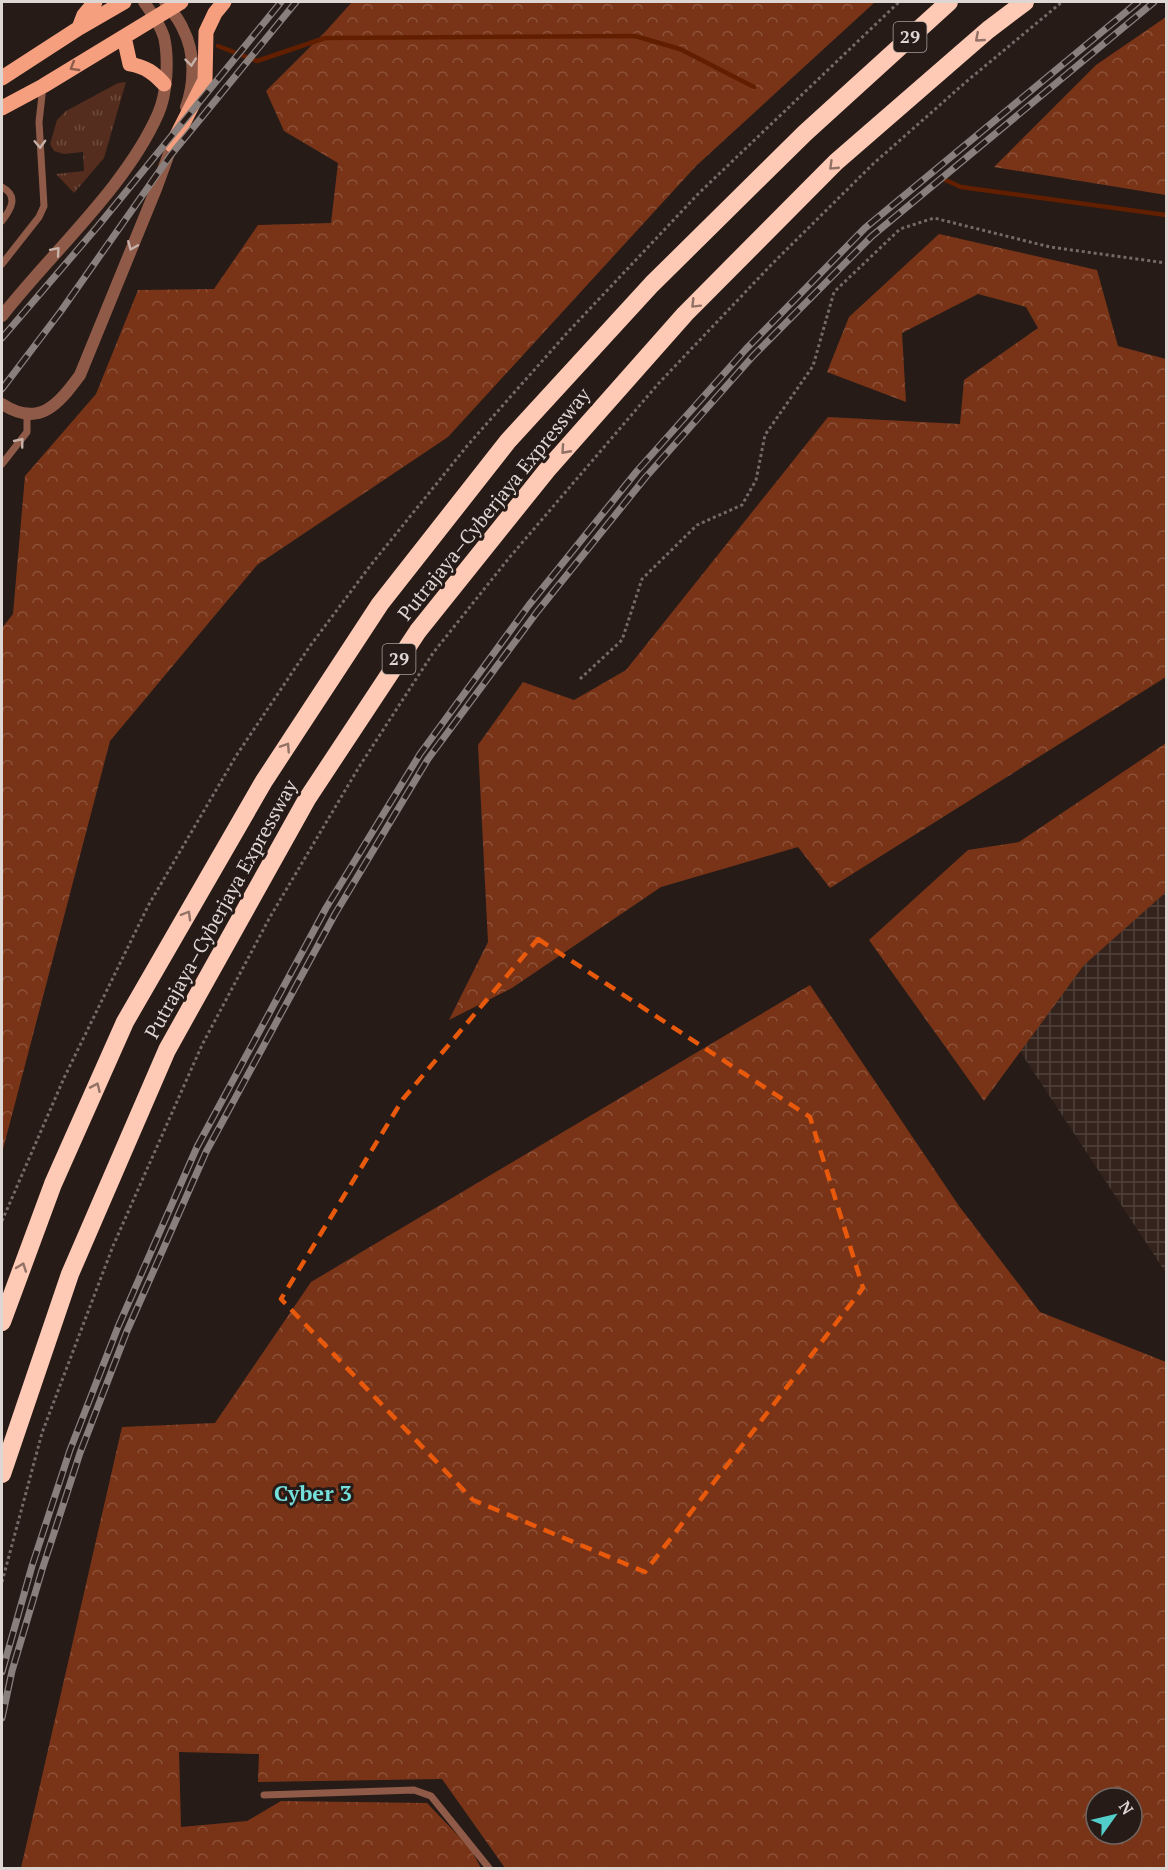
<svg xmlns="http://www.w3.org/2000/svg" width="1168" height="1870" font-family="'PT Serif',serif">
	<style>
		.industrial { fill: url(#industrial-grid) }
		.grass { fill: url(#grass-tufts) }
		.forest { fill: url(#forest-crowns); fill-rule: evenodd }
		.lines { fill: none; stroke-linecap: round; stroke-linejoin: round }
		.stream { stroke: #621f00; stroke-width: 4.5 }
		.path { stroke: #746a66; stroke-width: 3; stroke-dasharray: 3 3; stroke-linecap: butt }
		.lane { stroke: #8f5b48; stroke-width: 7 }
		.street { stroke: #8f5b48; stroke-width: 12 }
		.primary { stroke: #f59f7f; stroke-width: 15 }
		.highway { stroke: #fec9b5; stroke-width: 18 }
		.rail-casing { stroke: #89807d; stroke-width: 7 }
		.rail { stroke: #261b17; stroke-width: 4.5; stroke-dasharray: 14; stroke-linecap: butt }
		.oneway { stroke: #927266 }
		.oneway2 { stroke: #c6b1a9 }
		.oneway3 { stroke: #8e5d4b }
		.marked { fill: none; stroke: #e8590c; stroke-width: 4.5; stroke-dasharray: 12 8; stroke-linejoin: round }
		.labels { text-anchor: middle; stroke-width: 6; stroke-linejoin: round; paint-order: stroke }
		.shield { fill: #261b17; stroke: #a79e9b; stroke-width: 1.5 }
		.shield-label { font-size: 18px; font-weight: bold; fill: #ded6d3 }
		.street-label { font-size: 20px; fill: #ded6d3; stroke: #261b17 }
		.quarter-label { font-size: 22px; font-weight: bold; fill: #75e0db; stroke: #261b17 }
	</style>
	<defs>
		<pattern id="industrial-grid" width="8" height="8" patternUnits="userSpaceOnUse" patternTransform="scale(1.5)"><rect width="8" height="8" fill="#33231c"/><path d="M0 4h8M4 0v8" fill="none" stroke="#50423c"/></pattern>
		<pattern id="grass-tufts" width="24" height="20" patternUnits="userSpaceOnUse" patternTransform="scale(1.5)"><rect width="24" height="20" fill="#552d1e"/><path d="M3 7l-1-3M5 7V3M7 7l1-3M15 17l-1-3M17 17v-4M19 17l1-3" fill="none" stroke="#6d4b3e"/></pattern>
		<pattern id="forest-crowns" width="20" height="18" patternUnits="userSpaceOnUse" patternTransform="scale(1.5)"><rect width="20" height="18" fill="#793418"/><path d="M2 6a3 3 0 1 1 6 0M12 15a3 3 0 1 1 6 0" fill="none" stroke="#8c5139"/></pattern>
	</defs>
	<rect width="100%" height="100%" fill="#261b17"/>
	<!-- industrial -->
	<path class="industrial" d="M 1166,842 L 1166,1273 L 967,971 Z"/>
	<!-- grass -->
	<path class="grass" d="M 126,82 L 104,158 L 74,193 L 56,174 L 84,171 L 83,152 L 64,154 L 54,151 L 50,144 L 57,120 L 66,111 L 118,83 Z"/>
	<!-- forest -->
	<path class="forest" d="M 352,2 L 875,2 L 696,166 L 448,437 L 257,565 L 110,741 L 2,1153 L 2,628 L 13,614 L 25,476 L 96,394 L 138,290 L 214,289 L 258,225 L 331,223 L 338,163 L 284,131 L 266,91 L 326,31 Z
		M 1166,17 L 1166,195 L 994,167 L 1096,65 Z
		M 939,234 L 1097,270 L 1118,346 L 1166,359 L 1166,677 L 830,888 L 798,847 L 661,887 L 512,988 L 449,1020 L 488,942 L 478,745 L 523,682 L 574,700 L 626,670 L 828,417 L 960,424 L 964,380 L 1038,328 L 1026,307 L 978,294 L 902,333 L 906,402 L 827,372 L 849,317 Z
		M 1166,743 L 1166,892 L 1084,965 L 984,1101 L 869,940 L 968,850 L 1019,842 Z
		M 810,985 L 959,1206 L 1040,1312 L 1166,1362 L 1166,1868 L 505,1868 L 442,1779 L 258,1782 L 259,1754 L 179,1752 L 181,1827 L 247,1821 L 281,1801 L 427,1803 L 470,1848 L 481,1868 L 21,1868 L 122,1427 L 215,1423 L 311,1282 ZM 1096,1798 L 1132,1798 L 1132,1834 L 1096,1834 Z"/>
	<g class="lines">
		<!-- stream -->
		<path class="stream" d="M 218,46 L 257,61 L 325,38 L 635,36 L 680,49 L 754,87
			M 941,178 L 961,187 L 1166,215"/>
		<!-- path -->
		<path class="path" d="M 580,679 L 622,640 L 642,579 L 697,525 L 742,505 L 756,480 L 765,435 L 813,366 L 834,292 L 900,229 L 934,218 L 1050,247 L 1166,263
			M 2,1221 L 64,1078 L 148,906 L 236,756 L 310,646 L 370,566 L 467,446 L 566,334 L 699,193 L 899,2
			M 2,1582 L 42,1433 L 113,1246 L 202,1045 L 270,917 L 359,767 L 433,653 L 509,558 L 658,384 L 772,264 L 873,164 L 967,81 L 1062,2"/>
		<!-- lane -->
		<path class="lane" d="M 2,187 C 19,196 11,209 2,221
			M 2,264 L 39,217 L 44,206 L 39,122 L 43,86
			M 2,464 L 27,432 L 27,415
			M 264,1795 L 414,1790 L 431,1796 L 489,1868"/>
		<!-- street -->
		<path class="street" d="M 165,2 C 171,10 179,19 183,29 C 195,52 195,83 186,107
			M 2,316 C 51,253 126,187 158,114 C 167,94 169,59 164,37 C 160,24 151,12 144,2
			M 2,404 C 39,428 58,405 80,375 L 156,189 L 175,137"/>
		<!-- primary -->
		<path class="primary" d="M 79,28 L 84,15 L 95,2
			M 124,37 L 130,64 C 146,67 154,73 164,84
			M 2,78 L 79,28 L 124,2
			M 2,108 L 43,86 L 181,2
			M 172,145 L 205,80 L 206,32 L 215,13 L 224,2"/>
		<!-- highway -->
		<path class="highway" d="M 2,1322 L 53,1184 L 125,1022 L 264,781 L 380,604 L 508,441 L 652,284 L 805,133 L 949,2
			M 2,1474 L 70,1274 L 167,1050 L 307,799 L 418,631 L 547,470 L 685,314 L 836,162 L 988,30 L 1025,2"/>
		<!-- rail casing -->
		<g class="rail-casing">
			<path id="rail" d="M 2,338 L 98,226 L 281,2
				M 2,389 L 61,311 L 170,156 L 296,2
				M 2,1672 L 32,1566 L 70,1450 L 118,1327 L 197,1147 L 326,908 L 420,754 L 529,605 L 637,471 L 746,349 L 865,228 L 1138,2
				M 2,1718 L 12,1671 L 42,1570 L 80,1453 L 127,1331 L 206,1152 L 335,914 L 428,759 L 537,612 L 645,478 L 753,356 L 872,236 L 1154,2"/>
		</g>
		<!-- rail -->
		<use href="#rail" class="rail"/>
	</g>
	<!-- one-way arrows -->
	<defs><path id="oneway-chevron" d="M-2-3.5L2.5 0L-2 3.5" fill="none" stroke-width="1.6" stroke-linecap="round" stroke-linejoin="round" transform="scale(1.5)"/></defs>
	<g class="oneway">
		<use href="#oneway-chevron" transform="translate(979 38) rotate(139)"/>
		<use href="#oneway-chevron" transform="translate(833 166) rotate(136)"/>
		<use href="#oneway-chevron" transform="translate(695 304) rotate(135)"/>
		<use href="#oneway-chevron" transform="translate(565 450) rotate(132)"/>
		<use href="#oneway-chevron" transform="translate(286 747) rotate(-57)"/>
		<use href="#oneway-chevron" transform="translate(187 915) rotate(-60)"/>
		<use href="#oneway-chevron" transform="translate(96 1087) rotate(-66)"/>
		<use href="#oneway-chevron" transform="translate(22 1267) rotate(-70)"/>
	</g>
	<g class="oneway2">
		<use href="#oneway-chevron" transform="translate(191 62) rotate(84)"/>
		<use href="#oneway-chevron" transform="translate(40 144) rotate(88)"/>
		<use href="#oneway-chevron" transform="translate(132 246) rotate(112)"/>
		<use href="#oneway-chevron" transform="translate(56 251) rotate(-49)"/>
		<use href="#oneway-chevron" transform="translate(20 442) rotate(-51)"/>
	</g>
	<use class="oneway3" href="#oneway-chevron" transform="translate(74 67) rotate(149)"/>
	<!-- marked area -->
	<path class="marked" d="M 538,939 L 810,1117 L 863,1288 L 645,1572 L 473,1500 L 281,1299 L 403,1099 Z"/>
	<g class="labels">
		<!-- shield labels -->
		<g class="shield">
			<rect x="893.5" y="22" width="33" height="30" rx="4.5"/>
			<rect x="382.5" y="644" width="33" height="30" rx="4.5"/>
		</g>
		<g class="shield-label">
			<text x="910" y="43">29</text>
			<text x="399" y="665">29</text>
		</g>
		<!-- street labels -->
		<g class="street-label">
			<text transform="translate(494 504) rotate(-51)" y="7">Putrajaya–Cyberjaya Expressway</text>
			<text transform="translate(221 909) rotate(-61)" y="7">Putrajaya–Cyberjaya Expressway</text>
		</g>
		<!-- quarter labels -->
		<g class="quarter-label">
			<text x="313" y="1501">Cyber 3</text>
		</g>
	</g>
	<!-- border -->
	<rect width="1168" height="1870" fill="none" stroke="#ded6d3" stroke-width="6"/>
	<!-- north arrow -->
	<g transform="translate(1114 1816) rotate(56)"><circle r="28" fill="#261b17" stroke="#706662" stroke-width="1.5"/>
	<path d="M0-4.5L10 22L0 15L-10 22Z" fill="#53cdc9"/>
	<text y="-9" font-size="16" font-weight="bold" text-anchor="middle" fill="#ded6d3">N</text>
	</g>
</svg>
